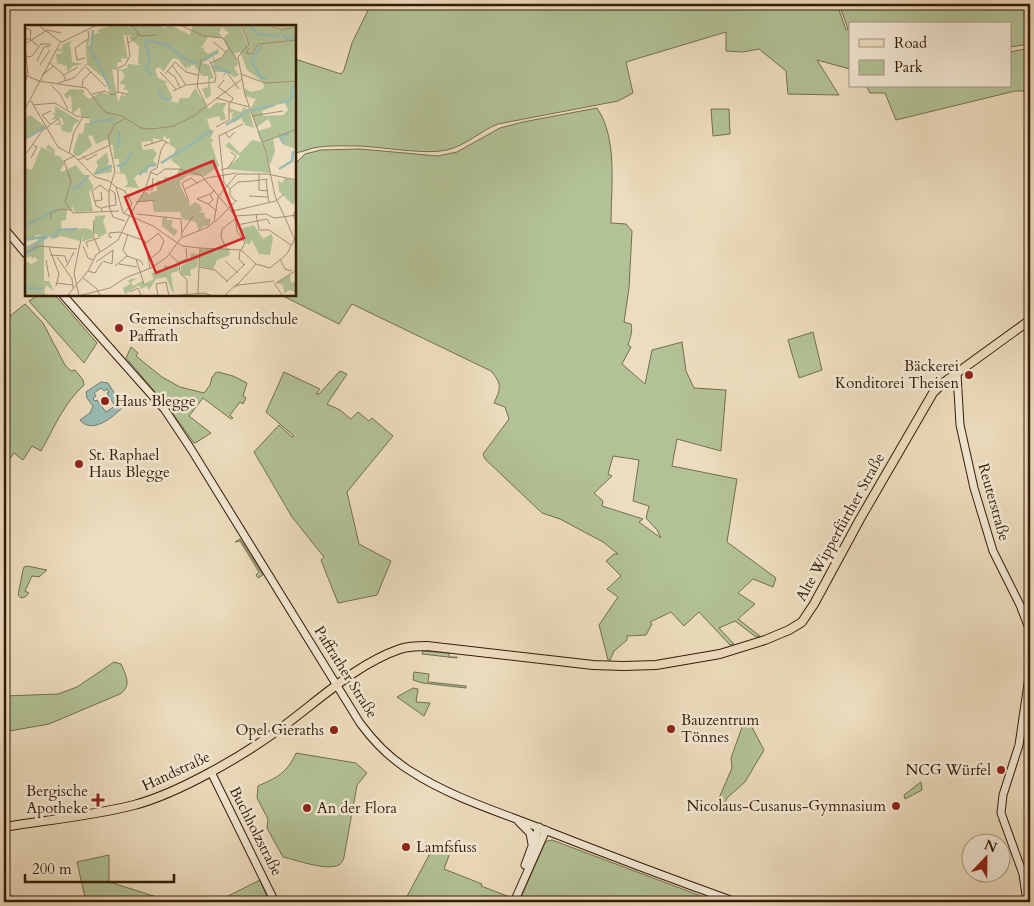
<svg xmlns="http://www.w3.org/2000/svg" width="1034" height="906" font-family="Cardo,serif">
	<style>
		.green { fill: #b2c296; stroke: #746e4e; fill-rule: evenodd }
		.water { fill: #99bbb4; stroke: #717b6f; fill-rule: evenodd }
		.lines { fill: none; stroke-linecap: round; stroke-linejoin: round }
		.secondary-casing { stroke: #351a07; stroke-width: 9 }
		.primary-casing { stroke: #351a07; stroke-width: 10 }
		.secondary { stroke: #f3e9d5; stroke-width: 7 }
		.primary { stroke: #edddbe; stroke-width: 8 }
		.poi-dot { fill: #8f2418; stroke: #f3e9d5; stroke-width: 2 }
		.labels { text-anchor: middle; stroke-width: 5; stroke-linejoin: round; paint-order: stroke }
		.poi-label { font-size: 15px; fill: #351a07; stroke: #f3e9d5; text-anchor: start }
		.street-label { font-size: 15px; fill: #351a07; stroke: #f3e9d5 }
		.inset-river { fill: none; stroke: #99bbb4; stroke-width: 2.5 }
		.inset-road { fill: none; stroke: #a38f75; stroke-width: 1 }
		.view { fill: #d62828; fill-opacity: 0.15; stroke: #d62828; stroke-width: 2.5 }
		.inset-edge { fill: none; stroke: #351a07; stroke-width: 2.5 }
	</style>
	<rect width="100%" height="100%" fill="#edddbe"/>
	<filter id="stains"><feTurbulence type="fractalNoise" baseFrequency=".004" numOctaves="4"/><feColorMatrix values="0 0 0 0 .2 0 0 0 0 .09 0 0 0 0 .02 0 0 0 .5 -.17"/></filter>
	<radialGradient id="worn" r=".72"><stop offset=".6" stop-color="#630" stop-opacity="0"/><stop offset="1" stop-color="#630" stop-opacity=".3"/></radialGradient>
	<!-- green -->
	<path class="green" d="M 371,4 L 439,4 L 453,9 L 455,4 L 589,4 L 595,6 L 597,4 L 837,4 L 846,30 L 848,29 L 839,4 L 1030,4 L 1030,44 L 1010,47 L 1010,24 L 850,24 L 850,69 L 817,60 L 839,95 L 788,94 L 786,71 L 759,49 L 743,52 L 726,51 L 726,32 L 626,62 L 633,93 L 618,101 L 498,124 C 480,131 467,145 447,150 C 425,155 384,147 359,146 C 345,146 328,145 313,148 C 307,150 301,152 295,153 L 295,59 L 341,74 L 344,70 L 352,43 Z
		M 1030,48 L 1030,91 L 1015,91 L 896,120 L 885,93 L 870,93 L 866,86 L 1010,86 L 1010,52 Z
		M 597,108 C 618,139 611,187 611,223 L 626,224 L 632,231 L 629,288 L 624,322 L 631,324 C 633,331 630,339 628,345 L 631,347 L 622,364 L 645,384 L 652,350 L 682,342 L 686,371 L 694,388 L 726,390 L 721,451 L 677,439 L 672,466 L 737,479 L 727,542 L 776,578 L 773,587 L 753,579 L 738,593 L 755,604 L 738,619 L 760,636 L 756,637 L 735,621 L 719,628 L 734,644 L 730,645 L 699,612 L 684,626 L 671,612 L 650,622 L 652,624 L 646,635 L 627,636 L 627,640 L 614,651 L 610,660 L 608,660 L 599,625 L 618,597 L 607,589 L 621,576 L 606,561 L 614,554 L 618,554 L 603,542 L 560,519 L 542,513 L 485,459 L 483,454 L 509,419 L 505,407 L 494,403 C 501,388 502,384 491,371 L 352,304 L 339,324 L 281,295 L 295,295 L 295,164 L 305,154 L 321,150 L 360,149 L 438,156 L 457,152 L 500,128 L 523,122 ZM 613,456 L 639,460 L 633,501 L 649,506 L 646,518 L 657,530 L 661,538 L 639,522 L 643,519 L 602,506 L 603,501 L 594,493 L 612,476 L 608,474 Z
		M 711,109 L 729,109 L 730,134 L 713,136 Z
		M 38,295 L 55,295 L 97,343 L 84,363 L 29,301 Z
		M 25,304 L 43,323 L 65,365 L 71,371 L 75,370 L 83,380 L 84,385 C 64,403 54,428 41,451 L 32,446 L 23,460 L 14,453 L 4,467 L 4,321 Z
		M 813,332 L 822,370 L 799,378 L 788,340 Z
		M 131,347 L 138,353 L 136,356 L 162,377 L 180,387 L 204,393 L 210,385 L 212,377 L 213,377 L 215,373 L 218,372 L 233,376 L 247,383 L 243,396 L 246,398 L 243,404 L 240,402 L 230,415 L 233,418 L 231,419 L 203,398 L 189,416 L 211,433 L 197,442 L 194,443 L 168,407 L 126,358 Z
		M 340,371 L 347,374 L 327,404 L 340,410 L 351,419 L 358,412 L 369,421 L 372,418 L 393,436 L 347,492 L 359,544 L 391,561 L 377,595 L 338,603 L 321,560 L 324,557 L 292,517 L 254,452 L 279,425 L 292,437 L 294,436 L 266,412 L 284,372 L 320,389 L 316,394 L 319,394 Z
		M 240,539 L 263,575 L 258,578 L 256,575 L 259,572 L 240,541 L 235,542 Z
		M 27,566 L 47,570 L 39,577 L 32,576 L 25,591 L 29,593 L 25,597 L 21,598 L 18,595 L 23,570 L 24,567 Z
		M 423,651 L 449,653 L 449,657 L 457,657 L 457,658 L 422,654 Z
		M 114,662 L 121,664 C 126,675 132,686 120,694 L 49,724 L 4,732 L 4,696 L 58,694 L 77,687 Z
		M 414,672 L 429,674 L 428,682 L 466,686 L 466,688 L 423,683 L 413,680 Z
		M 413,688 L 418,689 L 416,702 L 430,703 L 424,716 L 397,697 Z
		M 746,716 L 764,750 L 745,782 L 727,798 L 723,805 L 718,803 L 719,798 L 732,768 L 731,758 Z
		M 296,753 L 356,763 L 367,773 L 357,785 L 344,857 C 343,861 341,865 336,866 C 324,870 296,860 283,857 L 267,828 L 268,819 L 257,798 L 258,786 C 278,777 287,773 296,753 Z
		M 921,782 L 922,790 L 905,799 L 904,795 Z
		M 552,840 L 717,902 L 519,902 L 545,843 L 547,841 Z
		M 435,844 L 451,850 L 444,869 L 482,884 L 481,886 L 510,897 L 508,902 L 404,902 Z
		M 109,855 L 109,882 L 173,902 L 86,902 L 77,862 Z
		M 260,880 L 269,902 L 216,902 Z
		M 4,894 L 37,902 L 4,902 Z"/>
	<!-- water -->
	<path class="water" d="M 101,382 L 108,383 L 123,407 C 113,417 92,435 80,420 L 90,413 L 93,406 L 87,398 L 86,392 ZM 101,388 L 104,391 L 107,389 L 109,392 L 107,393 L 115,406 L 106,412 L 97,400 L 95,401 L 93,399 L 96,396 L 94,393 Z"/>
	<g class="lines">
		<!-- secondary casing -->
		<g class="secondary-casing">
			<path id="secondary" d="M 4,228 L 26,254
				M 63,295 L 165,410 L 191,449 L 360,723 C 374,742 392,760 412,772 C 449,796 496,811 537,827 C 603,853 669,878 736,902
				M 957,374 L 960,425 L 974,488 L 993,551 L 1020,605 L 1030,631
				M 211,772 L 275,902
				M 519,822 L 530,833 L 532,844
				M 525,865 L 539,827
				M 514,902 L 546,830
				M 1027,902 L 1023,874 L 1001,813 L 1003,795 L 1019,745 L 1030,670"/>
		</g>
		<!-- primary casing -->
		<g class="primary-casing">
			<path id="primary" d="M 4,827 C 47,820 91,816 134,805 C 161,798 187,785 211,772 C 235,759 259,744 281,728 C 318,701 356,664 400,649 C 409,646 418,646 427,646 L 593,665 L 623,666 L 656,665 L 720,654 L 765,640 L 789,630 L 802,622 L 814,604 L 860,519 L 933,393 L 943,383 L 1030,320"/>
		</g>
		<!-- secondary -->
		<use href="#secondary" class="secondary"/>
		<!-- primary -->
		<use href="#primary" class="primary"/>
	</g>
	<!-- markers -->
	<g class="poi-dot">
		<circle cx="119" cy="328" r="5"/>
		<circle cx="969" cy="375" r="5"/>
		<circle cx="105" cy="401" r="5"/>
		<circle cx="79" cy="464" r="5"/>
		<circle cx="671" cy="729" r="5"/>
		<circle cx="334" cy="730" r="5"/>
		<circle cx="1001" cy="770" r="5"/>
		<path d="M95.5 792.5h5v5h5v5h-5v5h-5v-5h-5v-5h5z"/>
		<circle cx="896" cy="806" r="5"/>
		<circle cx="307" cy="808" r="5"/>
		<circle cx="406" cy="847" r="5"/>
	</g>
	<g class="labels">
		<!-- poi labels -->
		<g class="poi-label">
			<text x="129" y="324">Gemeinschaftsgrundschule<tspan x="129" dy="17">Paffrath</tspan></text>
			<text x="959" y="371" text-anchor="end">Bäckerei<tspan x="959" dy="17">Konditorei Theisen</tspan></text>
			<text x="115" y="406">Haus Blegge</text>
			<text x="89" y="460">St. Raphael<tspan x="89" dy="17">Haus Blegge</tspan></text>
			<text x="681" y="725">Bauzentrum<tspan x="681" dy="17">Tönnes</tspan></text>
			<text x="324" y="735" text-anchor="end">Opel Gieraths</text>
			<text x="991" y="775" text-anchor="end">NCG Würfel</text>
			<text x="88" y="796" text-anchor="end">Bergische<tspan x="88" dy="17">Apotheke</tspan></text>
			<text x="886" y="811" text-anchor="end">Nicolaus-Cusanus-Gymnasium</text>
			<text x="317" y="813">An der Flora</text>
			<text x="416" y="852">Lamfsfuss</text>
		</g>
		<!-- street labels -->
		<g class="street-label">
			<text transform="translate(994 502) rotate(74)" y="5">Reuterstraße</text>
			<text transform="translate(840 527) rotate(-61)" y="5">Alte Wipperfürther Straße</text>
			<text transform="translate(346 672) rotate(58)" y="5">Paffrather Straße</text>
			<text transform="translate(176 771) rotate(-25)" y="5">Handstraße</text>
			<text transform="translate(256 831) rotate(63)" y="5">Buchholzstraße</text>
		</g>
	</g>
	<!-- overview -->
	<g transform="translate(25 25)">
		<rect width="271" height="271" fill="#edddbe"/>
		<path d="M 88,0 L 138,0 L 138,3 L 146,0 L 158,7 L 160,3 L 159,7 L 165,10 L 168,0 L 215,0 L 224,24 L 217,0 L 238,0 L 255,6 L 261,1 L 256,5 L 241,0 L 271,0 L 271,124 L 259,120 L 253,112 L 248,114 L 250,126 L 245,140 L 232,106 L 246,102 L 246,99 L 243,94 L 231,103 L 226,83 L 231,74 L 220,71 L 220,63 L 225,67 L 235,65 L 239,63 L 238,57 L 222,45 L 215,27 L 209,28 L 214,39 L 209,43 L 214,50 L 209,52 L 202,47 L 197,54 L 200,47 L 189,47 L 188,31 L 177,38 L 184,40 L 189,53 L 184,55 L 186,70 L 181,74 L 177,64 L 183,62 L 183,51 L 177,51 L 169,40 L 166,40 L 165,43 L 162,41 L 162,45 L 153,34 L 148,33 L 138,47 L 135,42 L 130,44 L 133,53 L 143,57 L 140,58 L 148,73 L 145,76 L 153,78 L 155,73 L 164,73 L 170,63 L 184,84 L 191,78 L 202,78 L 198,84 L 201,94 L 196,96 L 194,91 L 182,94 L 185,105 L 189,106 L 185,114 L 189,114 L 186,118 L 194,141 L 180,151 L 163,150 L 155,156 L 155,160 L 165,181 L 170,177 L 175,180 L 177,185 L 173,188 L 179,187 L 180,193 L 186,194 L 184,201 L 178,201 L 174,207 L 171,197 L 157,194 L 155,187 L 129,187 L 127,176 L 112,177 L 120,166 L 125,170 L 126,167 L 132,166 L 132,155 L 139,157 L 139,152 L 151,152 L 155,142 L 146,135 L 151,124 L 145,120 L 145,113 L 141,114 L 140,110 L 137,115 L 128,113 L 128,119 L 125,116 L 116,117 L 118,125 L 128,124 L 132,129 L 128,135 L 132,140 L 124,141 L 122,148 L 116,147 L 109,153 L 114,163 L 99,162 L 103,159 L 100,149 L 91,148 L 95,147 L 94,134 L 89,134 L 88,120 L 85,120 L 83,114 L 71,119 L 67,110 L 63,111 L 67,121 L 54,131 L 50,131 L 48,127 L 54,108 L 58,109 L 60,98 L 65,98 L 64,93 L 56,91 L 55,82 L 47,89 L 46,70 L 42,74 L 39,70 L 45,64 L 60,65 L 58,69 L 64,74 L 76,67 L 85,70 L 81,55 L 62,39 L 61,24 L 61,15 L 66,13 L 63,19 L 66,22 L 69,9 L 75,8 L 72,5 ZM 197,2 L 204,8 L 198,13 L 203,24 L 196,33 L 190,35 L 187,29 L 194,28 L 193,24 L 183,29 L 178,25 L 180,22 L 176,23 L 183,12 L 198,13 L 194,8 ZM 98,10 L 106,11 L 104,13 L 114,21 L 113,38 L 116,40 L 103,39 L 102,43 L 93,46 L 97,46 L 100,52 L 94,58 L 101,61 L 98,64 L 104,66 L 99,72 L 98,67 L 93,77 L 87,44 L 92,45 L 92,37 L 97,37 L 96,33 L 103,34 ZM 259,77 L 263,85 L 258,90 L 238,91 L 237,86 ZM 49,15 L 45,18 L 47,37 L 59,39 L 48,41 L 42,47 L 42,41 L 32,38 L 31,29 L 36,29 L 37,25 L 33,27 L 32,23 L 37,24 L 38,19 ZM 30,81 L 55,96 L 49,99 L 46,108 L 37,106 L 36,100 L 29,100 L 33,98 L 39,100 L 37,93 L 26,95 L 30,91 L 27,88 L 30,88 ZM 219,82 L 222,85 L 224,83 L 229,103 L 220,100 L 216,93 L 209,98 L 206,96 L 207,92 L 210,93 L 206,90 L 209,87 L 204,88 L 204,83 L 216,87 ZM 5,90 L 21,102 L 0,114 L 0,93 ZM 227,115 L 237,117 L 246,148 L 201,144 L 215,131 L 200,121 L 204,117 L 215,128 ZM 23,119 L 30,125 L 29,130 L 35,131 L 40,138 L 35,145 L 37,147 L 51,140 L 59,150 L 66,150 L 63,153 L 69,162 L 64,167 L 68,186 L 50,187 L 47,180 L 48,187 L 42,184 L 41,195 L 36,196 L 37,206 L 60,203 L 67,205 L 68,213 L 57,217 L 58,211 L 55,216 L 36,211 L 25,215 L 31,210 L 10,210 L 10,212 L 19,211 L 19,256 L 24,256 L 29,266 L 21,260 L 19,267 L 22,271 L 3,271 L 0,270 L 0,235 L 6,239 L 13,236 L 10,232 L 6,234 L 7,231 L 0,233 L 0,224 L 14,216 L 12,213 L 0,215 L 0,143 L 7,145 L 16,122 L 27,127 L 21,123 ZM 82,127 L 84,137 L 82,140 L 86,140 L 87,147 L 68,150 L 73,141 L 71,137 ZM 260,153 L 271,156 L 271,175 L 268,180 L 254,166 L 253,155 L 257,158 ZM 81,190 L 78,196 L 82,208 L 73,213 L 73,209 L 68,209 L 70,191 ZM 142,191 L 142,195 L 148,195 L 146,201 L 153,206 L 149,211 L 137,201 L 137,193 ZM 229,200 L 238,214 L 246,209 L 248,213 L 245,230 L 234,229 L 227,215 L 224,220 L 219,216 L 220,209 L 215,204 ZM 204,223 L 205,230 L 192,235 L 188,244 L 175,241 L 175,224 ZM 166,228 L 174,230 L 172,242 L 165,245 L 166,251 L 156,250 L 156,241 L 165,235 ZM 152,237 L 154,246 L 146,248 L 149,270 L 141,252 L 131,254 L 124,265 L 122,261 L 116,264 L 114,260 L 100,269 L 98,263 L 105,259 L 103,255 L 112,253 L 106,257 L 108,261 L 117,256 L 119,259 L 129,254 L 126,248 L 139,246 L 139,240 L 148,242 ZM 265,249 L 266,258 L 271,256 L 271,267 L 264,265 L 259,269 L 258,260 L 251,258 Z" fill="#b2c296" fill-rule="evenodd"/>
		<path class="inset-river" d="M 224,0 L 233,9 L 255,11M 68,5 L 66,25 L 76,43M 258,9 L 262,14 L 272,10M 120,15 L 142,20 L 163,36 L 172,38M 120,17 L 125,34 L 121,44 L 127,51M 227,34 L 237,21M 226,35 L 235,51 L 242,54M 177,36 L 193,27M 188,41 L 205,48M 76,44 L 85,63M 133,65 L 137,73 L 145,75M 255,78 L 266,75 L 268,60M 226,85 L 249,80M 65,98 L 90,94M 201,100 L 224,85M 0,114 L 20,102M 259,119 L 255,112 L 264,109M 93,123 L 94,107M 156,126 L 187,105M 136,138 L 155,126M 92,141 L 99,140 L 107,127M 254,144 L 267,136 L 268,126M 70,148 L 87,141M 114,150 L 124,141 L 131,140M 46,163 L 52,163 L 63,152M 16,193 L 32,183M 0,201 L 15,193M 25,211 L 31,211 L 33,205 L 52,204M 0,215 L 22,211M 0,224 L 24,211M 0,229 L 14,222M 0,263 L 17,264"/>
		<path class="inset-road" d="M 13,0 L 36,17M 106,0 L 116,11 L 132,10M 155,0 L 179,11 L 198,13 L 212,35M 216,0 L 224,19 L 213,32 L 220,70 L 241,127 L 250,171 L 272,219M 240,0 L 256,5 L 272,2M 0,3 L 6,5 L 5,14M 0,14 L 5,14 L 13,21M 188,17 L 201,27M 0,19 L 22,5 L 36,8M 102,19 L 113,11 L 112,8M 0,21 L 3,50 L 0,57M 224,23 L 221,28 L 227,29 L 233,19 L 272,15M 2,32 L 7,31 L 16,19 L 26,19M 60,33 L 52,35 L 50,23 L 64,13 L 63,6M 12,36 L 19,22 L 25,21M 25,38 L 38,49 L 41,56M 186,38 L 196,33 L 204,23M 15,40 L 25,25M 147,40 L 161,60M 61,42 L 81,62M 142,46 L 150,52 L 155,63M 135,47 L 151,64M 140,49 L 150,37 L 161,47 L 173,50M 203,49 L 214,64M 216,49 L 240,58 L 272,56M 0,50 L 14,56M 17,50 L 29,41M 39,50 L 53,42M 199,55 L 193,62 L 208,73 L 206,78M 14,56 L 61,63 L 80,87 L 97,91 L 116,103 L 127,104 L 149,101 L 170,90 L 217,54M 33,58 L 49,53 L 62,39M 26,60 L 35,69 L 43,84M 172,61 L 176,34M 172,61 L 181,80M 57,62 L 58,55 L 66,47M 148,66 L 161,60 L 190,57 L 191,51 L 185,36M 93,67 L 93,43 L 100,40 L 105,31 L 102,11M 67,69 L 80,66 L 87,70 L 93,67 L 102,69M 191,73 L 224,82M 6,76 L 33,122 L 49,131 L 70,152 L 84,156 L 91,162 L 98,188 L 128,201 L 157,221 L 175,223 L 174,242 L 190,245 L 202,256M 8,80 L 30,78 L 51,91 L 64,93M 0,84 L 35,18 L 72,0M 227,91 L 258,86M 25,99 L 17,90 L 26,86M 218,99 L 194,111 L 199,158 L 205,164 L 213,157 L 227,156M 191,102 L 204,95 L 204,77M 200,107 L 204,113 L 210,107M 238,117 L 272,104M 119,121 L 138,115 L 144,119M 44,128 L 49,107 L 58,92M 0,130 L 17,106 L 33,94 L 36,98M 49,131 L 39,136 L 46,156 L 40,177 L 44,183 L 48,188 L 94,186M 58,131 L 62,135 L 72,129M 6,133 L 12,122 L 8,120M 53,135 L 85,120M 196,145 L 203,143 L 211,131 L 206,127M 125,147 L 132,150 L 140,144 L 154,144 L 176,150 L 210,191 L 212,206 L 220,218 L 216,225M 234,148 L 234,165 L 243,166M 241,155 L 243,172M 227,156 L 243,154M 91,162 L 100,166 L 107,179 L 99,188M 84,164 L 90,168 L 91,180 L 85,181 L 84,178 L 84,166 L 90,146 L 83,112 L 90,99 L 99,94M 160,164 L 182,153 L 211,148M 205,164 L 205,170 L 211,177M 120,165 L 127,165 L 128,153M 190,165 L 185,169 L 188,175 L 183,179 L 192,186M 224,171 L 243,172 L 244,177M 69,176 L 77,175 L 76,167M 111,177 L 130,175M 164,177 L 157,158 L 166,153 L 172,158M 183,179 L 172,174 L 185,169M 77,183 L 84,181 L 88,192 L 100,196M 272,183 L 268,190 L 272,198M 208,186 L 251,176 L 259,169M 77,187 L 76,183 L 71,181 L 67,166 L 75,160 L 84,167M 112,189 L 156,194 L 157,213M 231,189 L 234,205 L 244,205 L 266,220M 105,190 L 120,165 L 126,146 L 132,143 L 136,125 L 141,117M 210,191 L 241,189 L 249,193 L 272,190M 26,194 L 25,189 L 35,184 L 45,185M 69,195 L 68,211 L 75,227M 190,197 L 212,175M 212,200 L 242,194 L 245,199M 103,209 L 98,225 L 102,231 L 116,236 L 118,240M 156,209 L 168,191M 87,212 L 84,212 L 84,208 L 95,207 L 120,216 L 125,243M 121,218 L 134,208M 58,221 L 63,233 L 68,235M 24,222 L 34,249 L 31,261M 63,222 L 61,217 L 74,213M 175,223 L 216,225M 201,223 L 196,212 L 197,204 L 210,194M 215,225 L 214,234 L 219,240M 216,225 L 231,239 L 245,243 L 262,229 L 272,209M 0,228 L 12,221 L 52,224M 25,230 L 40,231 L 42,238M 145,230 L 154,238 L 155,248 L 162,255 L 162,271M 32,232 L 47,254 L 48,263M 111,234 L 119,259M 255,234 L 260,244 L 267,246M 21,235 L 24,252M 124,235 L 135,226 L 139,216 L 133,208M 200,236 L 213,248M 71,237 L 88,225 L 87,239 L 78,236M 154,237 L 162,234 L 161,223M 94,239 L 112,242M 90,241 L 102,231M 41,242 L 49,227M 63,246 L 70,248 L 77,237M 58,253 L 72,264 L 75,271M 201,257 L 220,239M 31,258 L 48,260M 249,258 L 258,271M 251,258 L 272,245M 213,259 L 231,239M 214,260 L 249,256M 105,267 L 113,263 L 116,270M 173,268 L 174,242M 42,271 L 63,246 L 71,230 L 93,215 L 105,190M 53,271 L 85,263 L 100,253 L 126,243 L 142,232 L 156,213 L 183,202 L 189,197 L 193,172 L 212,149 L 242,149 L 272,155M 54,271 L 49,248 L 56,214M 133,271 L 131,259 L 141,257 L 144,271M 145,271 L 179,268 L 188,271M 200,271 L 201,269 L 212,259 L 214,260 L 209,262"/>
		<path class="view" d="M 188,136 L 219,213 L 131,248 L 100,172 Z"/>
		<rect width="271" height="271" class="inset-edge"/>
	</g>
	<!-- margin -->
	<rect width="1034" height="906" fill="none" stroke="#edddbe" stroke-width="20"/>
	<rect x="5" y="5" width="1024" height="896" fill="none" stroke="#351a07" stroke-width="2.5"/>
	<rect x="10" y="10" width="1014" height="886" fill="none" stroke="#351a07"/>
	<!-- legend -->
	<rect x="849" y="22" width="162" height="65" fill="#f3e9d5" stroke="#a79683"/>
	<rect x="859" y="39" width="25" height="8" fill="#edddbe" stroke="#a79683"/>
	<text x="894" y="48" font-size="15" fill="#351a07">Road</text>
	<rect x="859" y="60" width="25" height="15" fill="#b2c296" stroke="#a79683"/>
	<text x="894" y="72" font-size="15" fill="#351a07">Park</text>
	<!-- north arrow -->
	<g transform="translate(986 858) rotate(22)"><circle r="24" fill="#f3e9d5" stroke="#a79683"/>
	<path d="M0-4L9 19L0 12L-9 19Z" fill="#8f2418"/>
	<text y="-8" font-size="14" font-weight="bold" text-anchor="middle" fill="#351a07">N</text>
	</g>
	<!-- scale -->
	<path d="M25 874v8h149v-8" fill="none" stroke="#351a07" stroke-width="2.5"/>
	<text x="32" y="874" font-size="15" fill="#351a07" stroke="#f3e9d5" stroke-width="4" paint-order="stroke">200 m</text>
	<rect width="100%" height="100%" filter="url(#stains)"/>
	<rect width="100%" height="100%" fill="url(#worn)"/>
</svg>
